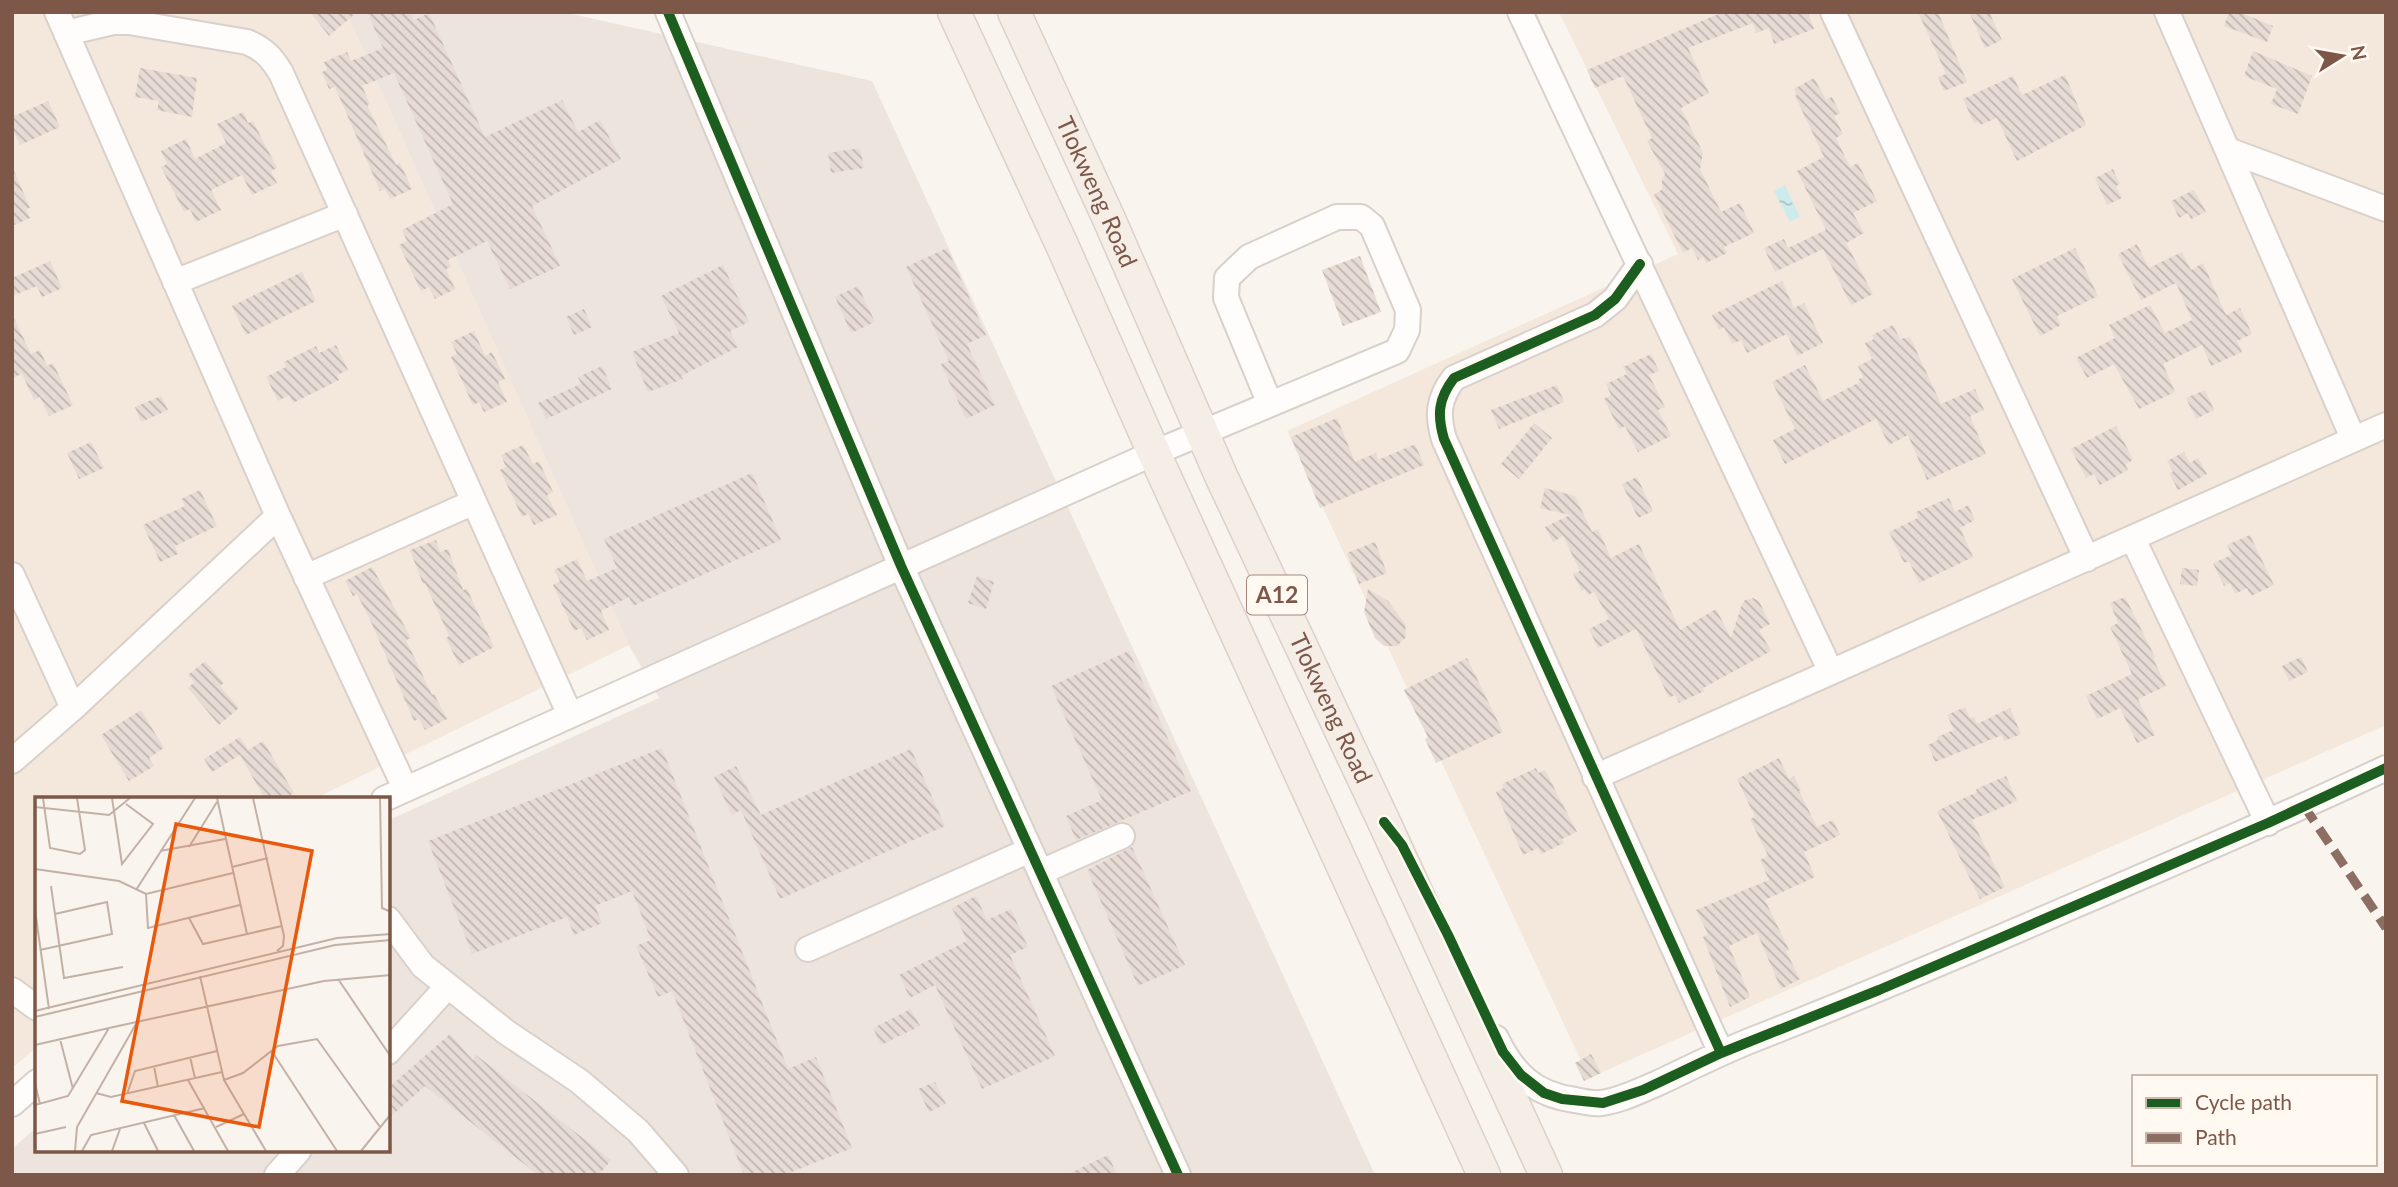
<svg xmlns="http://www.w3.org/2000/svg" width="2398" height="1187" font-family="Lato,sans-serif">
	<style>
		.residential { fill: #f4e8dc }
		.industrial { fill: #ede4dd }
		.water { fill: url(#water-ripples) }
		.building { fill: url(#building-back-hatch) }
		.lines { fill: none; stroke-linecap: round; stroke-linejoin: round }
		.minor-casing { stroke: #d9d0ca; stroke-width: 28 }
		.major-casing { stroke: #dbd0ca; stroke-width: 35 }
		.minor { stroke: #fefdfc; stroke-width: 24 }
		.major { stroke: #f4eee6; stroke-width: 32 }
		.quiet { stroke: #8d6e63; stroke-width: 9; stroke-dasharray: 18 9; stroke-linecap: butt }
		.cycleway-casing { stroke: #fff9f1; stroke-width: 15 }
		.cycleway { stroke: #1b5e20; stroke-width: 10 }
		.labels { text-anchor: middle; stroke-width: 6; stroke-linejoin: round; paint-order: stroke }
		.shield { fill: #fff9f1; stroke: #a4887b; stroke-width: 2 }
		.shield-label { font-size: 23px; font-weight: bold; fill: #7d5848 }
		.street-label { font-size: 24px; fill: #7d5848; stroke: #fff9f1 }
		.inset-road { fill: none; stroke: #c3b1a7; stroke-width: 2 }
		.view { fill: #e8590c; fill-opacity: 0.15; stroke: #e8590c; stroke-width: 3.5 }
		.inset-edge { fill: none; stroke: #7d5848; stroke-width: 3.5 }
	</style>
	<defs>
		<pattern id="water-ripples" width="26" height="14" patternUnits="userSpaceOnUse" patternTransform="scale(1.75)"><rect width="26" height="14" fill="#cdebec"/><path d="M2 4q2-2 4 0t4 0M15 11q2-2 4 0t4 0" fill="none" stroke="#acc1c1"/></pattern>
		<pattern id="building-back-hatch" width="6" height="6" patternUnits="userSpaceOnUse" patternTransform="scale(1.75)"><rect width="6" height="6" fill="#e6dcd5"/><path d="M-1 5l2 2M0 0l6 6M5-1l2 2" fill="none" stroke="#c0b5af"/></pattern>
	</defs>
	<rect width="100%" height="100%" fill="#f9f4ee"/>
	<!-- residential -->
	<path class="residential" d="M 12,12 L 346,12 L 629,645 L 316,798 L 37,799 L 37,1047 L 12,1068 Z
		M 1559,12 L 2386,12 L 2386,725 L 1589,1078 L 1287,431 L 1678,254 Z"/>
	<!-- industrial -->
	<path class="industrial" d="M 346,12 L 563,12 L 872,81 L 1375,1175 L 12,1175 L 12,1149 L 37,1127 L 37,1150 L 388,1150 L 389,820 L 659,698 L 629,645 Z"/>
	<!-- water -->
	<path class="water" d="M 1785,185 L 1800,217 L 1790,222 L 1774,191 Z"/>
	<!-- building -->
	<path class="building" d="M 310,12 L 357,12 L 329,36 Z
		M 367,12 L 411,12 L 414,20 L 429,13 L 485,137 L 562,100 L 578,132 L 600,120 L 621,159 L 532,206 L 560,266 L 510,289 L 487,241 L 448,260 L 451,267 L 446,269 L 455,289 L 435,299 L 429,287 L 421,291 L 399,245 L 407,241 L 402,230 L 453,204 L 394,73 L 362,86 L 370,104 L 367,105 L 396,165 L 400,163 L 412,189 L 390,199 L 385,189 L 380,191 L 335,87 L 329,89 L 322,72 L 327,70 L 324,62 L 347,52 L 351,61 L 383,48 Z
		M 1723,12 L 1808,12 L 1814,29 L 1774,44 L 1769,28 L 1756,33 L 1753,23 L 1688,48 L 1709,93 L 1681,108 L 1703,153 L 1700,169 L 1721,212 L 1740,203 L 1754,233 L 1724,247 L 1727,253 L 1706,263 L 1703,257 L 1698,260 L 1692,248 L 1683,253 L 1654,194 L 1662,190 L 1662,180 L 1665,174 L 1647,141 L 1652,138 L 1623,76 L 1595,88 L 1587,70 Z
		M 1918,12 L 1938,12 L 1967,82 L 1944,91 L 1938,77 L 1946,74 Z
		M 1969,12 L 1989,12 L 2002,40 L 1985,48 Z
		M 2229,12 L 2239,12 L 2273,26 L 2267,42 L 2224,26 Z
		M 2253,51 L 2312,76 L 2298,114 L 2271,104 L 2277,89 L 2244,76 Z
		M 140,68 L 197,78 L 192,117 L 157,110 L 159,101 L 135,97 Z
		M 2065,75 L 2086,125 L 2017,161 L 1997,118 L 1980,125 L 1979,122 L 1974,123 L 1963,99 L 2013,76 L 2022,95 Z
		M 1814,78 L 1826,100 L 1832,97 L 1840,113 L 1834,116 L 1843,134 L 1836,138 L 1850,167 L 1858,163 L 1877,201 L 1853,213 L 1864,233 L 1846,243 L 1873,294 L 1851,305 L 1823,249 L 1775,272 L 1764,248 L 1784,239 L 1788,248 L 1826,230 L 1797,171 L 1824,157 L 1795,96 L 1797,95 L 1794,89 Z
		M 48,101 L 60,127 L 20,145 L 12,128 L 12,117 Z
		M 243,112 L 248,123 L 253,121 L 277,168 L 271,171 L 277,183 L 252,195 L 242,175 L 211,190 L 221,210 L 196,222 L 190,209 L 184,212 L 161,167 L 167,164 L 161,151 L 186,139 L 195,159 L 226,143 L 217,124 Z
		M 860,148 L 864,168 L 831,173 L 828,153 Z
		M 12,166 L 30,208 L 26,209 L 30,218 L 12,226 Z
		M 2113,169 L 2120,184 L 2116,186 L 2122,198 L 2107,205 L 2095,178 Z
		M 2194,190 L 2206,212 L 2191,219 L 2188,213 L 2179,218 L 2171,201 Z
		M 2137,244 L 2149,268 L 2182,252 L 2191,270 L 2203,263 L 2226,315 L 2240,308 L 2252,334 L 2237,341 L 2242,352 L 2211,366 L 2202,345 L 2163,364 L 2175,392 L 2139,409 L 2114,364 L 2087,378 L 2076,358 L 2115,338 L 2109,325 L 2150,305 L 2165,333 L 2192,320 L 2176,283 L 2141,300 L 2118,254 Z
		M 947,248 L 986,335 L 967,344 L 995,405 L 966,419 L 941,364 L 949,361 L 906,267 Z
		M 2075,248 L 2098,296 L 2057,316 L 2061,325 L 2040,336 L 2012,279 Z
		M 1360,256 L 1381,312 L 1343,326 L 1322,270 Z
		M 50,261 L 62,288 L 42,297 L 37,286 L 12,296 L 12,278 Z
		M 723,265 L 749,322 L 730,331 L 738,347 L 681,376 L 683,379 L 648,392 L 632,352 L 679,333 L 661,296 Z
		M 302,272 L 316,301 L 246,335 L 232,306 Z
		M 1782,281 L 1794,308 L 1804,303 L 1823,343 L 1797,356 L 1787,334 L 1747,353 L 1741,340 L 1732,344 L 1724,327 L 1719,330 L 1712,315 Z
		M 858,286 L 875,322 L 851,333 L 835,297 Z
		M 584,309 L 592,327 L 574,335 L 566,317 Z
		M 12,314 L 31,354 L 40,350 L 47,366 L 53,363 L 73,405 L 49,416 L 40,397 L 34,400 L 22,374 L 12,378 Z
		M 1893,325 L 1900,339 L 1910,337 L 1941,404 L 1975,389 L 1984,410 L 1970,416 L 1986,454 L 1927,480 L 1908,435 L 1889,445 L 1876,419 L 1785,464 L 1773,440 L 1795,429 L 1772,382 L 1805,365 L 1823,401 L 1860,382 L 1859,379 L 1863,377 L 1858,366 L 1872,359 L 1865,343 L 1874,339 L 1872,335 Z
		M 474,331 L 485,356 L 492,352 L 505,379 L 498,382 L 507,402 L 484,412 L 479,402 L 473,405 L 451,357 L 457,354 L 451,342 Z
		M 336,345 L 348,370 L 337,375 L 339,380 L 293,403 L 289,395 L 278,401 L 266,377 L 286,367 L 284,362 L 316,346 L 319,353 Z
		M 1651,354 L 1659,371 L 1649,375 L 1665,407 L 1658,410 L 1671,436 L 1638,452 L 1625,426 L 1619,429 L 1604,399 L 1611,395 L 1606,384 L 1627,374 L 1623,367 Z
		M 602,366 L 612,389 L 546,419 L 538,403 L 581,384 L 578,377 Z
		M 1557,385 L 1564,402 L 1499,429 L 1491,410 Z
		M 2205,390 L 2214,410 L 2196,419 L 2186,398 Z
		M 161,396 L 168,410 L 141,422 L 135,407 Z
		M 1337,418 L 1355,462 L 1376,453 L 1378,460 L 1415,444 L 1424,465 L 1320,508 L 1291,437 Z
		M 1534,423 L 1552,438 L 1519,479 L 1501,464 Z
		M 2116,426 L 2133,460 L 2125,464 L 2128,470 L 2100,485 L 2094,474 L 2086,478 L 2071,449 Z
		M 91,442 L 104,468 L 79,479 L 67,453 Z
		M 523,445 L 533,464 L 539,461 L 553,492 L 547,495 L 557,515 L 534,525 L 528,514 L 522,517 L 500,470 L 506,467 L 501,455 Z
		M 2184,452 L 2190,463 L 2198,458 L 2207,474 L 2178,490 L 2169,473 L 2173,472 L 2167,461 Z
		M 752,473 L 781,540 L 633,606 L 629,597 L 601,611 L 609,630 L 587,640 L 581,628 L 574,631 L 553,585 L 560,581 L 554,570 L 577,559 L 587,581 L 617,568 L 604,539 Z
		M 1637,477 L 1653,511 L 1638,518 L 1622,484 Z
		M 1545,488 L 1575,496 L 1592,532 L 1598,529 L 1611,558 L 1639,544 L 1680,630 L 1716,609 L 1731,638 L 1742,604 L 1745,600 L 1753,598 L 1759,601 L 1770,624 L 1759,630 L 1771,651 L 1703,688 L 1704,691 L 1679,703 L 1675,695 L 1669,698 L 1636,629 L 1598,648 L 1589,629 L 1609,619 L 1594,592 L 1588,595 L 1584,589 L 1582,591 L 1573,574 L 1580,571 L 1563,536 L 1553,542 L 1545,527 L 1570,515 L 1540,508 Z
		M 200,490 L 217,526 L 175,546 L 178,554 L 160,562 L 143,525 L 185,506 L 181,499 Z
		M 1949,498 L 1955,512 L 1968,505 L 1975,520 L 1960,528 L 1973,557 L 1919,583 L 1909,561 L 1904,563 L 1889,532 L 1918,518 L 1916,512 Z
		M 2250,535 L 2274,585 L 2251,596 L 2247,588 L 2235,594 L 2230,583 L 2224,586 L 2213,563 L 2232,555 L 2227,545 Z
		M 436,540 L 440,552 L 448,549 L 463,590 L 467,589 L 494,647 L 459,665 L 446,638 L 449,636 L 425,583 L 423,584 L 410,550 Z
		M 1375,542 L 1387,573 L 1359,584 L 1347,553 Z
		M 372,567 L 411,638 L 406,640 L 432,695 L 434,694 L 447,719 L 425,730 L 419,719 L 414,721 L 372,624 L 357,594 L 353,596 L 345,581 Z
		M 2182,568 L 2199,570 L 2197,586 L 2180,584 Z
		M 977,576 L 994,582 L 986,609 L 968,603 Z
		M 1368,589 L 1388,601 L 1405,624 L 1406,637 L 1397,646 L 1384,646 L 1375,638 L 1364,612 Z
		M 2125,597 L 2155,657 L 2153,658 L 2166,686 L 2138,699 L 2155,735 L 2137,743 L 2120,708 L 2097,719 L 2086,696 L 2132,674 L 2110,627 L 2118,623 L 2110,603 Z
		M 1129,651 L 1191,791 L 1076,840 L 1066,816 L 1102,800 L 1051,686 Z
		M 2301,657 L 2308,672 L 2289,681 L 2282,666 Z
		M 1467,658 L 1503,732 L 1436,763 L 1425,739 L 1428,737 L 1404,690 Z
		M 205,661 L 224,683 L 220,686 L 239,708 L 219,725 L 188,688 L 194,682 L 188,675 Z
		M 1965,707 L 1970,718 L 1974,717 L 1977,724 L 2010,708 L 2021,734 L 2004,741 L 2002,735 L 1935,762 L 1928,745 L 1938,740 L 1937,737 L 1954,730 L 1947,715 Z
		M 141,710 L 164,748 L 149,758 L 154,766 L 129,781 L 101,735 Z
		M 240,737 L 248,750 L 212,772 L 204,759 Z
		M 263,741 L 294,793 L 284,799 L 265,799 L 240,755 Z
		M 662,748 L 788,1069 L 816,1057 L 852,1148 L 784,1175 L 744,1175 L 672,991 L 658,997 L 636,946 L 651,940 L 632,891 L 595,906 L 602,923 L 574,935 L 567,917 L 472,954 L 428,841 Z
		M 911,749 L 945,826 L 780,899 L 741,810 L 732,815 L 714,777 L 736,766 L 761,815 Z
		M 1779,758 L 1789,779 L 1794,776 L 1801,790 L 1799,791 L 1817,827 L 1833,820 L 1840,835 L 1804,852 L 1815,877 L 1765,900 L 1789,950 L 1786,951 L 1800,979 L 1781,989 L 1757,933 L 1729,946 L 1750,997 L 1730,1007 L 1703,937 L 1708,934 L 1696,910 L 1769,880 L 1760,860 L 1768,856 L 1750,819 L 1755,817 L 1737,779 Z
		M 1536,768 L 1538,773 L 1545,770 L 1577,832 L 1562,839 L 1564,843 L 1541,854 L 1538,848 L 1523,855 L 1496,792 L 1504,788 L 1502,784 Z
		M 2006,776 L 2017,801 L 1972,820 L 2005,887 L 1980,899 L 1937,811 L 1977,792 L 1976,789 Z
		M 1132,847 L 1185,965 L 1138,986 L 1087,870 Z
		M 976,896 L 987,920 L 1011,909 L 1028,947 L 1010,955 L 1055,1056 L 982,1089 L 935,985 L 910,998 L 899,975 L 967,941 L 952,908 Z
		M 911,1009 L 920,1026 L 881,1045 L 873,1028 Z
		M 450,1034 L 473,1060 L 476,1055 L 611,1160 L 599,1175 L 538,1175 L 425,1086 L 388,1119 L 388,1088 Z
		M 1591,1054 L 1601,1073 L 1584,1081 L 1575,1063 Z
		M 935,1082 L 946,1104 L 929,1112 L 918,1089 Z
		M 1108,1155 L 1117,1175 L 1066,1175 Z"/>
	<g class="lines">
		<!-- minor casing -->
		<g class="minor-casing">
			<path id="minor" d="M 57,12 L 278,516 L 405,788
				M 668,12 L 901,566 L 1178,1175
				M 1520,12 L 1830,670
				M 1833,12 L 2087,559
				M 2167,12 L 2353,438
				M 66,33 L 113,22 L 129,22 L 247,42 C 264,49 272,58 281,73 L 570,715
				M 2228,150 L 2386,209
				M 1640,264 L 1615,299 L 1595,315 L 1454,378 C 1438,399 1437,415 1444,439 L 1721,1053
				M 175,282 L 345,214
				M 2133,539 L 2268,823
				M 12,575 L 73,708
				M 306,577 L 474,502
				M 12,761 L 73,708 L 278,516
				M 1595,777 L 2386,425
				M 384,799 L 1154,453 L 1397,351 L 1407,330 L 1408,310 L 1372,226 L 1361,217 L 1337,217 L 1249,257 L 1227,278 L 1226,298 L 1270,404
				M 1041,872 L 1122,836
				M 388,919 L 423,966 L 506,1032 L 579,1081 L 638,1131 L 676,1175
				M 808,949 L 1030,850
				M 12,990 L 37,1008
				M 1496,1038 C 1513,1074 1535,1095 1575,1100 C 1584,1102 1592,1104 1601,1103 C 1619,1101 1639,1091 1656,1084 C 1688,1069 1719,1053 1752,1040 C 1859,998 1965,953 2071,907 C 2176,862 2282,817 2386,768
				M 388,1052 L 448,986
				M 12,1104 L 37,1082
				M 277,1175 L 299,1150"/>
		</g>
		<!-- major casing -->
		<g class="major-casing">
			<g id="major">
				<path d="M 954,12 L 1062,245 L 1154,453 L 1484,1175"/>
				<path id="s1" d="M 1014,12 L 1109,219 L 1222,478 L 1384,822 L 1546,1175"/>
			</g>
		</g>
		<!-- minor -->
		<use href="#minor" class="minor"/>
		<!-- major -->
		<use href="#major" class="major"/>
		<!-- quiet -->
		<path class="quiet" d="M 2304,806 L 2386,928"/>
		<!-- cycleway casing -->
		<g class="cycleway-casing">
			<path id="cycleway" d="M 668,12 L 901,566 L 1178,1175
				M 1640,264 L 1615,299 L 1595,315 L 1454,378 C 1438,399 1437,415 1444,439 L 1721,1053
				M 1384,822 L 1402,845 L 1448,935 L 1503,1052 L 1521,1075 L 1544,1093 L 1562,1099 L 1603,1103 L 1643,1090 L 1721,1053 L 1879,990 L 2268,823 L 2386,768"/>
		</g>
		<!-- cycleway -->
		<use href="#cycleway" class="cycleway"/>
	</g>
	<g class="labels">
		<!-- shield labels -->
		<rect class="shield" x="1247" y="575.5" width="60" height="39" rx="5"/>
		<g class="shield-label">
			<text x="1277" y="603">A12</text>
		</g>
		<!-- street labels -->
		<g class="street-label">
			<text dy="8" stroke="none"><textPath href="#s1" startOffset="198">Tlokweng Road</textPath></text>
			<text dy="8" stroke="none"><textPath href="#s1" startOffset="765">Tlokweng Road</textPath></text>
		</g>
	</g>
	<!-- overview -->
	<g transform="translate(35 797)">
		<rect width="355" height="355" fill="#f9f4ee"/>
		<path class="inset-road" d="M 8,1 L 15,51 L 45,57 L 50,53 L 42,1M 77,1 L 87,67 L 118,27 L 91,7M 182,1 L 212,137M 218,1 L 249,139 L 248,149 L 242,154M 345,1 L 347,111 L 356,115M 0,10 L 74,18 L 95,1M 154,50 L 182,5M 125,54 L 190,42M 197,70 L 233,61M 0,72 L 84,84 L 111,97 L 198,76M 16,89 L 29,181 L 88,170M 101,93 L 160,1M 111,97 L 113,131 L 205,108M 0,113 L 14,212M 154,121 L 168,147 L 247,129M 5,153 L 77,137 L 72,105 L 20,117M 165,179 L 189,283 L 231,354M 303,182 L 356,260M 0,214 L 302,141 L 356,137M 0,220 L 300,148 L 356,143M 74,231 L 289,184 L 356,178M 25,242 L 38,292M 0,248 L 74,231 L 33,299 L 0,308M 236,253 L 302,354M 155,260 L 160,281M 119,269 L 123,290M 153,283 L 193,354M 189,283 L 208,276 L 243,249 L 282,242 L 345,330M 0,286 L 5,307M 61,296 L 76,300 L 187,275M 92,297 L 100,274 L 182,254M 139,318 L 159,354M 109,326 L 123,354M 181,330 L 209,317M 0,337 L 31,330M 40,354 L 42,330 L 101,227M 47,354 L 56,338 L 170,311M 77,354 L 85,332M 326,354 L 356,317"/>
		<path class="view" d="M 141,27 L 277,54 L 224,330 L 87,304 Z"/>
		<rect width="355" height="355" class="inset-edge"/>
	</g>
	<!-- border -->
	<rect width="2398" height="1187" fill="none" stroke="#7d5848" stroke-width="28"/>
	<!-- legend -->
	<rect x="2132" y="1075" width="245" height="91" fill="#fff9f1" stroke="#cbb9ad" stroke-width="2"/>
	<rect x="2146" y="1098" width="35" height="10" fill="#1b5e20" stroke="#cbb9ad" stroke-width="2"/>
	<text x="2195" y="1110" font-size="21" fill="#7d5848">Cycle path</text>
	<rect x="2146" y="1133" width="35" height="10" fill="#8d6e63" stroke="#cbb9ad" stroke-width="2"/>
	<text x="2195" y="1145" font-size="21" fill="#7d5848">Path</text>
	<!-- north arrow -->
	<g transform="translate(2342 56) rotate(79)" stroke="#fff9f1" stroke-width="5" paint-order="stroke">
	<path d="M0-5L12 26L0 18L-12 26Z" fill="#7d5848"/>
	<text y="-10" font-size="19" font-weight="bold" text-anchor="middle" fill="#7d5848">N</text>
	</g>
</svg>
